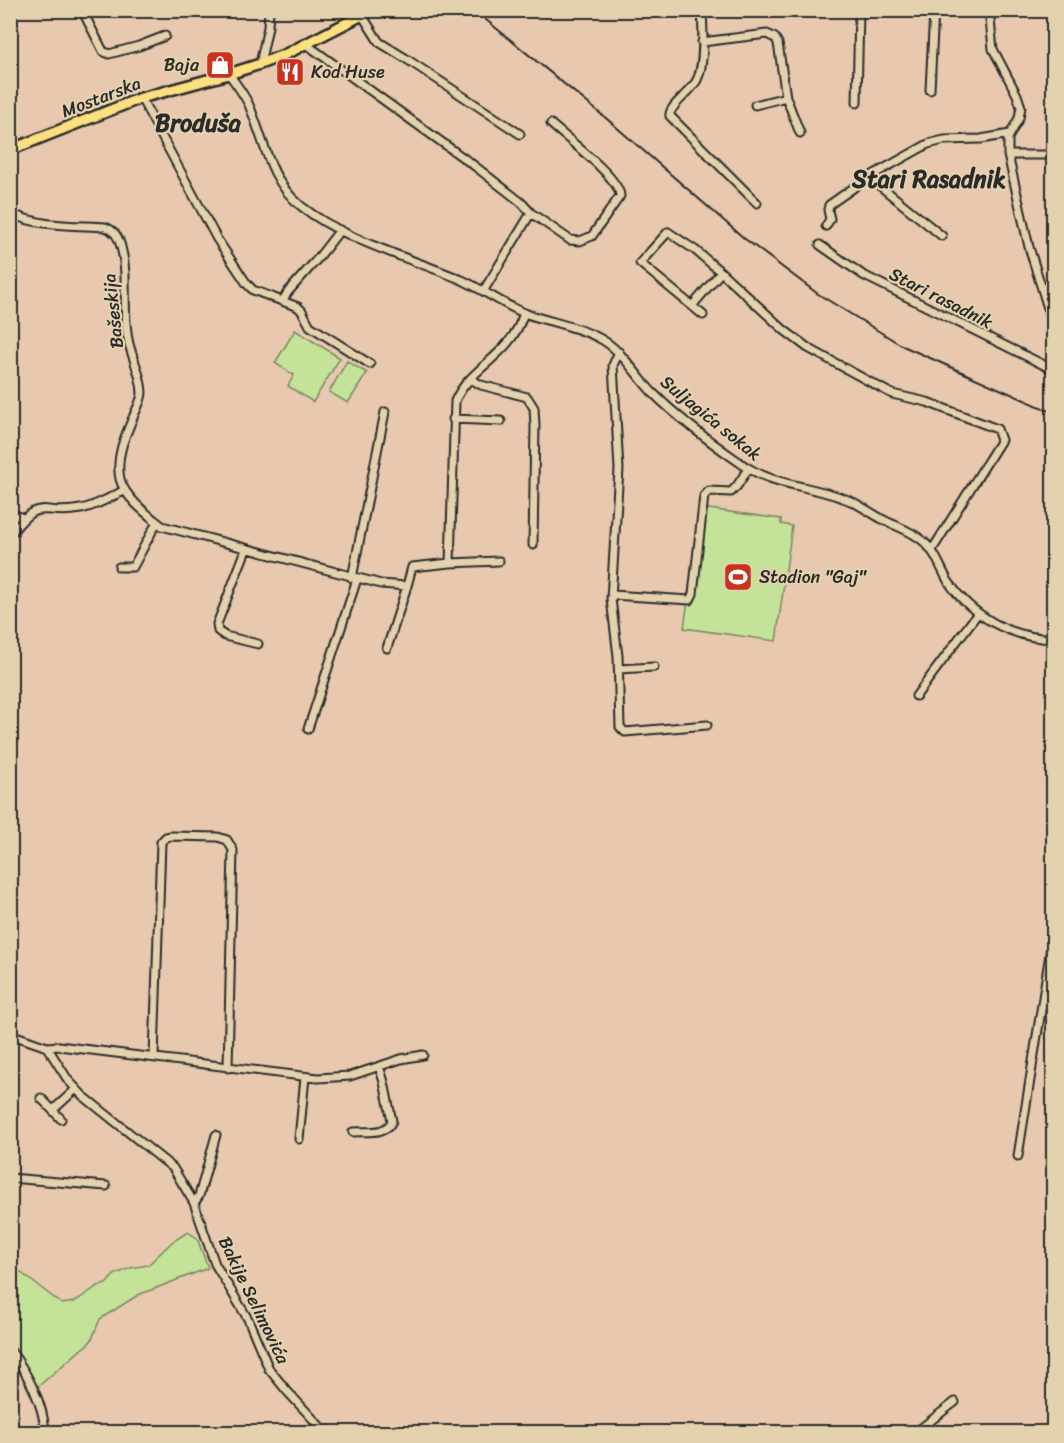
<svg xmlns="http://www.w3.org/2000/svg" width="1064" height="1443" font-family="Sriracha,sans-serif">
	<style>
		.green { fill: #c5e299; stroke: #788662; stroke-width: 1.5 }
		.lines { fill: none; stroke-linecap: round; stroke-linejoin: round }
		.minor-casing { stroke: #2b2b2b; stroke-width: 11 }
		.major-casing { stroke: #2b2b2b; stroke-width: 14 }
		.minor { stroke: #e4d2af; stroke-width: 7 }
		.major { stroke: #fbe080; stroke-width: 9 }
		.rail { stroke: #2b2b2b; stroke-width: 2 }
		.labels { text-anchor: middle; stroke-width: 4.5; stroke-linejoin: round; paint-order: stroke }
		.poi-label { font-size: 18px; fill: #2b2b2b; stroke: #e4d2af; text-anchor: start }
		.street-label { font-size: 18px; fill: #2b2b2b; stroke: #e4d2af }
		.district-label { font-size: 24px; font-weight: bold; fill: #2b2b2b; stroke: #e4d2af }
	</style>
	<rect width="100%" height="100%" fill="#e8c9af"/>
	<filter id="ink" filterUnits="userSpaceOnUse"><feTurbulence type="fractalNoise" baseFrequency=".0167" numOctaves="2"/><feDisplacementMap in="SourceGraphic" scale="12" xChannelSelector="R" yChannelSelector="G"/><feConvolveMatrix kernelMatrix="1 2 1 2 8 2 1 2 1" color-interpolation-filters="sRGB"/></filter>
	<g filter="url(#ink)">
		<!-- green -->
		<path class="green" d="M 295,330 L 340,358 L 313,402 L 288,386 L 294,375 L 275,363 Z
			M 347,361 L 367,373 L 348,403 L 329,392 Z
			M 701,508 L 781,519 L 781,524 L 792,526 L 776,641 L 684,628 Z
			M 188,1232 L 197,1238 L 208,1268 L 138,1295 L 100,1319 L 91,1341 L 35,1389 L 29,1390 L 11,1357 L 11,1265 L 62,1304 L 74,1302 L 98,1286 L 106,1284 L 114,1275 L 130,1268 L 148,1265 L 172,1242 Z"/>
		<g class="lines">
			<!-- minor casing -->
			<g class="minor-casing">
				<path id="minor" d="M 82,10 L 103,51 L 109,54 L 139,46 L 165,36
					M 702,10 C 703,29 705,64 697,80 C 691,92 668,107 670,116 L 757,203
					M 989,10 L 993,49 L 1017,95 L 1021,107 L 1019,118 L 1008,138 L 1008,155 L 1029,247 L 1054,328
					M 362,15 L 379,42 L 405,58 L 520,134
					M 10,18 L 14,10
					M 702,42 L 767,34 L 775,38 L 778,43 L 786,97 L 755,105
					M 306,44 L 476,167 L 522,203 L 531,213 L 484,290
					M 260,64 L 268,27 L 269,10
					M 229,74 C 236,84 244,94 249,105 C 265,141 268,179 301,206 C 345,241 411,258 462,280 C 484,290 505,306 527,314 C 550,322 575,326 597,337 C 621,348 634,373 652,392 C 677,417 713,444 742,464 C 776,488 818,485 855,503 C 864,508 873,514 882,519 C 895,526 912,531 923,541 C 935,551 940,567 948,581 C 971,616 1011,638 1054,639
					M 930,90 L 934,10
					M 786,97 L 800,133
					M 141,98 L 217,239 L 247,284 L 253,290 L 298,307 L 302,311 L 310,326 L 370,364
					M 857,103 L 859,10
					M 1008,155 L 1054,155
					M 869,177 L 942,236
					M 10,213 C 38,227 75,225 105,227 C 115,230 119,238 121,247 C 129,275 122,309 128,339 C 131,356 141,373 142,392 C 142,399 138,406 135,413 C 126,434 115,456 120,479 C 125,498 147,514 162,526 L 381,584 L 407,586 L 412,567 L 450,563 L 455,401 C 471,365 510,358 524,313
					M 531,213 L 570,240 L 580,241 L 592,236 L 620,196 C 620,178 566,138 551,124
					M 826,226 L 830,219 L 828,210 L 829,205 L 869,177 L 928,144 L 944,140 L 981,139 L 1010,134
					M 820,245 L 863,275 L 1054,370
					M 283,300 L 288,292 L 319,257 L 340,230
					M 692,306 L 721,272 L 784,330 L 808,348 L 892,394 L 927,402 L 997,429 L 1001,440 L 932,550
					M 703,315 L 640,263 L 668,232 L 695,250 L 721,272
					M 619,352 L 613,365 L 619,469 L 611,599 L 618,656 L 620,727 L 625,732 L 707,725
					M 471,379 L 481,385 L 527,397 L 534,408 L 535,425 L 533,545
					M 453,419 L 501,421
					M 10,513 L 23,518
					M 10,535 C 41,494 41,517 81,509 C 96,506 111,497 125,490
					M 246,550 L 217,624 L 218,631 L 225,636 L 258,644
					M 450,563 L 499,561
					M 119,567 L 133,567 L 157,522
					M 352,578 L 385,412
					M 612,595 L 690,600 L 693,594 L 704,496 L 709,491 L 731,492 L 737,486 L 748,469
					M 387,648 L 407,586
					M 619,669 L 654,667
					M 916,696 L 978,613
					M 308,729 L 357,579
					M 10,1034 L 47,1047 L 68,1080 L 82,1095 L 173,1168 L 194,1203 L 215,1264 L 248,1319 L 269,1369 L 287,1391 L 325,1432
					M 47,1047 L 59,1046 L 318,1078 L 350,1076 L 401,1059 L 423,1055
					M 154,1057 L 161,842 L 166,837 L 171,836 L 218,837 L 227,840 L 233,850 L 228,1068
					M 41,1098 L 61,1119
					M 53,1110 L 76,1089
					M 353,1132 C 366,1131 386,1135 392,1121 L 384,1082 L 379,1066
					M 299,1139 L 305,1077
					M 1018,1156 L 1054,928
					M 10,1178 L 106,1186
					M 194,1203 L 199,1196 L 216,1135
					M 10,1350 C 27,1372 44,1405 45,1432
					M 916,1432 L 955,1402"/>
			</g>
			<!-- major casing -->
			<g class="major-casing">
				<path id="major" d="M 10,150 L 141,98 L 229,74 L 260,64 L 286,54 L 372,10"/>
			</g>
			<!-- minor -->
			<use href="#minor" class="minor"/>
			<!-- major -->
			<use href="#major" class="major"/>
			<!-- rail -->
			<path class="rail" d="M 474,10 L 607,119 L 745,239 L 818,294 L 903,346 L 1054,413"/>
		</g>
	</g>
	<!-- icons -->
	<defs>
		<g id="shop-square" transform="scale(1.5)"><rect x="-9" y="-9" width="18" height="18" rx="4" fill="#c8321e" stroke="#e4d2af"/><path d="M-5-2.5h2.3a2.7 3.5 0 0 1 5.4 0H5L5.5 6h-11ZM-1.5-2.5h3a1.5 2.3 0 0 0-3 0Z" fill="#fff"/></g>
		<g id="restaurant-square" transform="scale(1.5)"><rect x="-9" y="-9" width="18" height="18" rx="4" fill="#c8321e" stroke="#e4d2af"/><path d="M-5-6h1v4h1v-4h1v4h1v-4h1v5L-1.5 .5V6h-2V.5L-5-1ZM5-6V6H3V1.5H1.5Q1.5-4 5-6Z" fill="#fff"/></g>
		<g id="stadium-square" transform="scale(1.5)"><rect x="-9" y="-9" width="18" height="18" rx="4" fill="#c8321e" stroke="#e4d2af"/><path d="M0-5a6.5 5 0 1 0 0 10a6.5 5 0 1 0 0-10ZM-3.5-1.8h7v3.6h-7Z" fill="#fff"/></g>
	</defs>
	<g fill-rule="evenodd">
		<use href="#shop-square" x="220" y="65"/>
		<use href="#restaurant-square" x="290" y="72"/>
		<use href="#stadium-square" x="738" y="577"/>
	</g>
	<g class="labels">
		<!-- poi labels -->
		<g class="poi-label">
			<text x="199" y="71" text-anchor="end">Baja</text>
			<text x="311" y="78">Kod Huse</text>
			<text x="759" y="583">Stadion "Gaj"</text>
		</g>
		<!-- street labels -->
		<g class="street-label">
			<text transform="translate(101 97) rotate(-21)" y="6">Mostarska</text>
			<text transform="translate(941 298) rotate(27)" y="6">Stari rasadnik</text>
			<text transform="translate(113 311) rotate(-96)" y="6">Bašeskija</text>
			<text transform="translate(711 418) rotate(39)" y="6">Suljagića sokak</text>
			<text transform="translate(254 1300) rotate(64)" y="6">Bakije Selimovića</text>
		</g>
		<!-- district labels -->
		<g class="district-label">
			<text x="198" y="131">Broduša</text>
			<text x="929" y="187">Stari Rasadnik</text>
		</g>
	</g>
	<!-- margin -->
	<rect width="1064" height="1443" fill="none" stroke="#e4d2af" stroke-width="36"/>
	<rect x="18" y="18" width="1028" height="1407" fill="none" stroke="#2b2b2b" stroke-width="2" filter="url(#ink)"/>
</svg>
